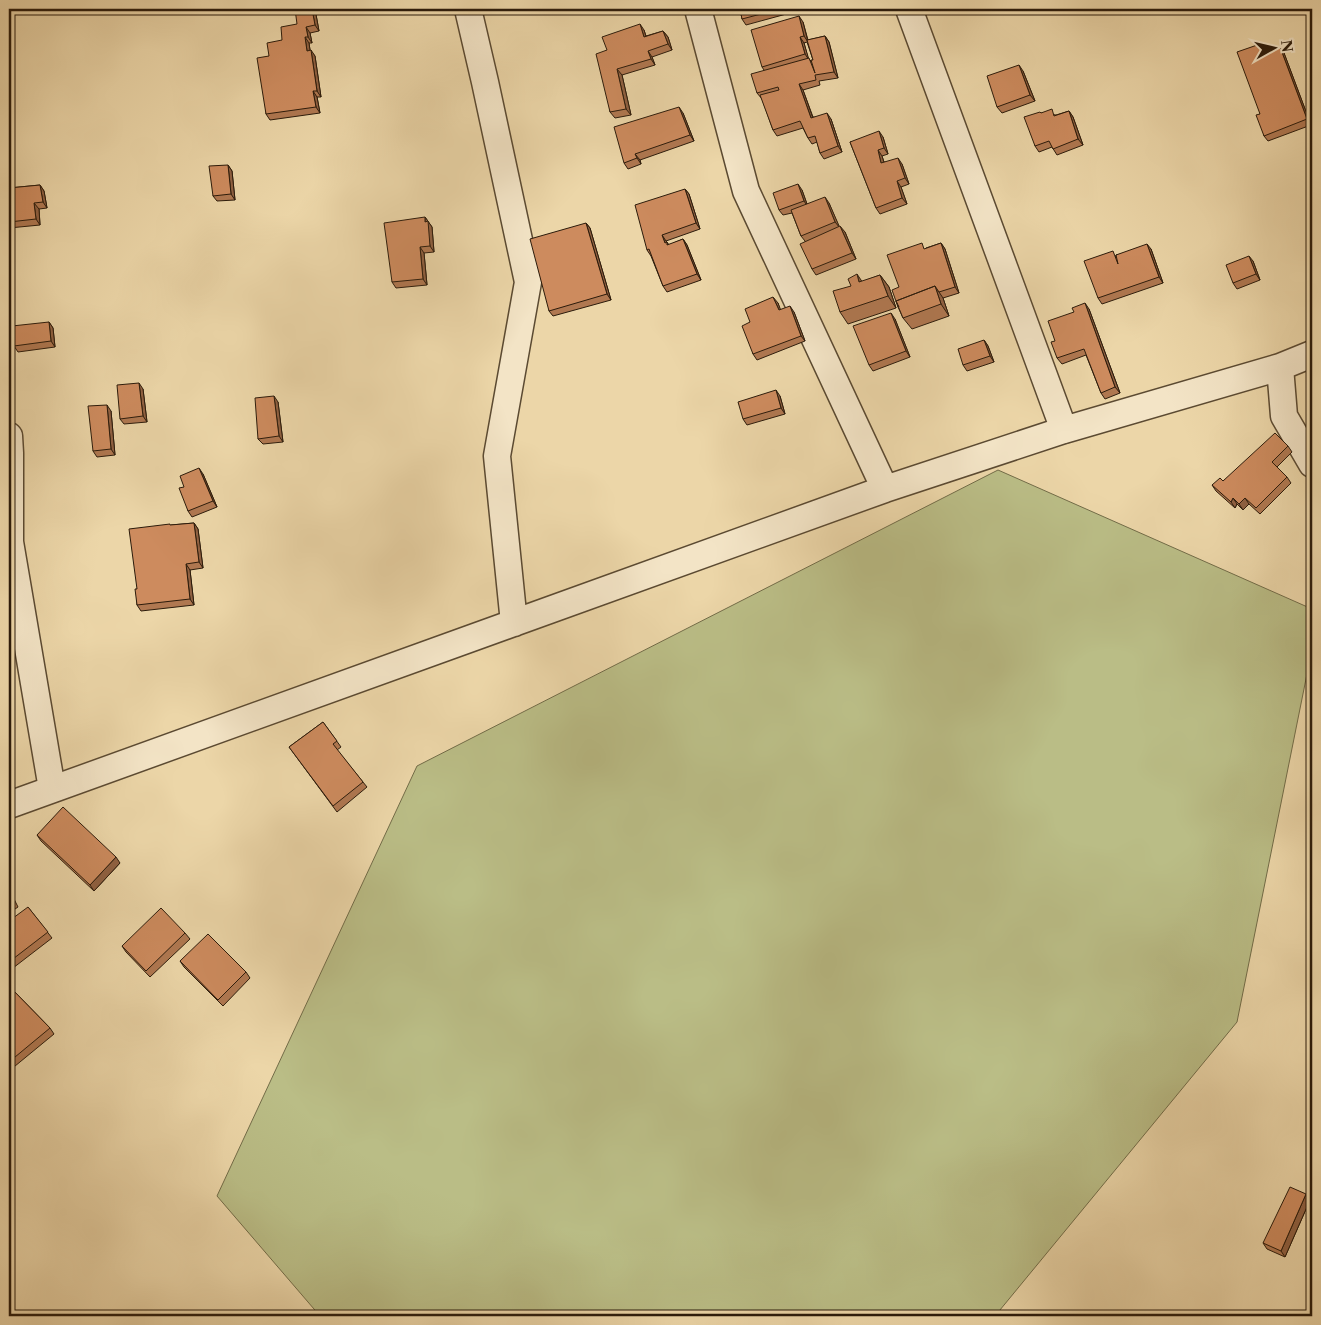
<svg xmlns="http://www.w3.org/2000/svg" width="1321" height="1325" font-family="'Libre Caslon Text',serif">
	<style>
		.green { fill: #babd86; stroke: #726c48 }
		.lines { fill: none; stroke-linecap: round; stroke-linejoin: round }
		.street-casing { stroke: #5b4a32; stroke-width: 29 }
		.street { stroke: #f3e4c6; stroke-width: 26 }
		.wall { fill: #b07851; stroke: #2b1b0b; fill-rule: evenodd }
		.shaded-wall { fill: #906142; stroke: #2b1b0b }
		.building { fill: #cd8b5e; stroke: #2b1b0b }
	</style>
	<rect width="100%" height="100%" fill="#ecd6a8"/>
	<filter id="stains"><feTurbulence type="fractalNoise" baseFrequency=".004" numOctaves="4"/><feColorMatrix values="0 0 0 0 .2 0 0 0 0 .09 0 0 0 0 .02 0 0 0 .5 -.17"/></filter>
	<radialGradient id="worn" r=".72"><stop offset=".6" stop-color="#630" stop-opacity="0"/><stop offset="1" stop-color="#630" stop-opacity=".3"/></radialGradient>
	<!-- green -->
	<path class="green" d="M 998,470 L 1312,609 L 1312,649 L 1237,1022 L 995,1316 L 320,1316 L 217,1196 L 417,766 Z"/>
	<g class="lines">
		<!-- street casing -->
		<g class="street-casing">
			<path id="street" d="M 468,9 L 485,82 L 528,282 L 497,456 L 514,623
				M 698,9 L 746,191 L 885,489
				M 909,9 L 1064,430
				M 1280,367 L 1284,416 L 1312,464
				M 9,436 L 10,453 L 10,542 L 9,544
				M 10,542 L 52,789
				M 9,805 L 885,489 L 1064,430 L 1280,367 L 1312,354"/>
		</g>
		<!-- street -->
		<use href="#street" class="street"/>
	</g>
	<!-- wall -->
	<path class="wall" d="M 315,9 L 319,31 L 310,33 L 312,43 L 309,43 L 310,50 L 315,56 L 321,97 L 317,97 L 320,113 L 270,120 L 266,114 L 269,56 L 282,40 Z
		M 740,9 L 788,9 L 790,13 L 746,25 L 742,19 Z
		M 803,22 L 808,40 L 825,36 L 829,42 L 838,78 L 819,81 L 820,85 L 803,90 L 813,117 L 831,119 L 842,152 L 824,159 L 820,153 L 817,142 L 812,144 L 808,138 L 803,128 L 777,136 L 773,130 L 762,99 L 757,93 L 764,70 L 762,67 ZM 807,42 L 813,60 L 812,62 L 808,58 L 804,43 Z
		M 644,30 L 646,36 L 663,31 L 668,37 L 672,50 L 652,57 L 655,65 L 622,75 L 631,115 L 615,118 L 610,112 L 607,50 Z
		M 1263,43 L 1268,52 L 1284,53 L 1311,125 L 1268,141 L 1264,136 L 1260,114 Z
		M 1023,71 L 1035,101 L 1002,113 L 997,107 Z
		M 1069,111 L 1073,117 L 1083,145 L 1057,155 L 1052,147 L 1039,152 L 1035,146 L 1041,113 L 1056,115 Z
		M 683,113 L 694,141 L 640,160 L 641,164 L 628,169 L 624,163 Z
		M 883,137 L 888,154 L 882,156 L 884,162 L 902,164 L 909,184 L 901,187 L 907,204 L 880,214 L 876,208 L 850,142 Z
		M 228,165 L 232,171 L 235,200 L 217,201 L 213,196 Z
		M 40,185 L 44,191 L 47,208 L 39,209 L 40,225 L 9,228 L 9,188 Z
		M 685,189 L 689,194 L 700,229 L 666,241 L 669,245 L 683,239 L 687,245 L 701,280 L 667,292 L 663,286 L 651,256 L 647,250 Z
		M 802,190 L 807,204 L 829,203 L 839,227 L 845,232 L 856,259 L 816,275 L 812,269 L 805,241 L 801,236 L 792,213 L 783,215 L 779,210 Z
		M 425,217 L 432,227 L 434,252 L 424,253 L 427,285 L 396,288 L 392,282 Z
		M 586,223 L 590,228 L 611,300 L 553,316 L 549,311 Z
		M 941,243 L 945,249 L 959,293 L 943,298 L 949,316 L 912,329 L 903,318 L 898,307 L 899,287 L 926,248 Z
		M 1151,249 L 1163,283 L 1102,304 L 1098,298 L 1116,255 Z
		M 1253,261 L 1260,280 L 1237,289 L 1233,283 Z
		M 880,275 L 889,287 L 896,308 L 848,324 L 840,312 L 851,286 Z
		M 778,303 L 780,310 L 794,312 L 805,341 L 757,360 L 753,354 L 750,322 Z
		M 1089,309 L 1120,393 L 1105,399 L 1101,393 L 1086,355 L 1062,364 L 1057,358 Z
		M 895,319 L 910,357 L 873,371 L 869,365 Z
		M 49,322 L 53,328 L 55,347 L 18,352 L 14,346 Z
		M 984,340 L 988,346 L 994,362 L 967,371 L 963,365 Z
		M 143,389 L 147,422 L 124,424 L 120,419 Z
		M 780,396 L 785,414 L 747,425 L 743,419 Z
		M 278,402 L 283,442 L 263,444 L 258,439 Z
		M 111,411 L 115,455 L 97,457 L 93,451 Z
		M 1288,446 L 1292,452 L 1277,467 L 1287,477 L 1291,483 L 1260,514 L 1249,504 L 1243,510 L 1237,504 L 1235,508 L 1216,491 L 1212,485 L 1223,481 Z
		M 203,474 L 217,507 L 192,517 L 188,511 L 184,487 Z
		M 194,523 L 198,529 L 203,568 L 190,570 L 194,605 L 141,611 L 137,605 L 137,589 L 171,525 Z
		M 323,722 L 341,747 L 337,750 L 367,787 L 337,812 L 289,747 Z
		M 37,835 L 120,863 L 94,891 L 41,841 Z
		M 9,894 L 14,899 L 18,907 L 9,913 Z
		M 28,907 L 52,938 L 13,968 L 9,962 Z
		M 185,933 L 190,939 L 150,977 L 126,952 L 122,946 Z
		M 180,961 L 246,972 L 250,978 L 223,1006 L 184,967 Z
		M 9,986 L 50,1028 L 54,1034 L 9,1071 Z
		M 1310,1200 L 1285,1257 L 1267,1249 L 1263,1243 Z"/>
	<!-- shaded-wall -->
	<path class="shaded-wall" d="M 312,9 L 315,9 L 319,31 L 315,25 Z
		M 799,16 L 803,22 L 808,42 L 804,36 Z
		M 640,24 L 644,30 L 648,43 L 644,37 Z
		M 306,27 L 310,33 L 312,43 L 308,37 Z
		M 663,31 L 668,37 L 672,50 L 668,44 Z
		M 825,36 L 829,42 L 838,78 L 834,72 Z
		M 305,37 L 309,43 L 311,57 L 307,51 Z
		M 800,37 L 804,43 L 809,60 L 805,54 Z
		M 1280,47 L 1284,53 L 1311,125 L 1307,119 Z
		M 311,50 L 315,56 L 321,97 L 317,91 Z
		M 648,51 L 652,57 L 655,65 L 651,59 Z
		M 1019,65 L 1023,71 L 1035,101 L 1030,95 Z
		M 617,69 L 622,75 L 631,115 L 626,109 Z
		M 799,84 L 803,90 L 815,124 L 811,118 Z
		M 313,91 L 317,97 L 320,113 L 316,107 Z
		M 679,107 L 683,113 L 694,141 L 690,135 Z
		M 1069,111 L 1073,117 L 1083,145 L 1078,139 Z
		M 827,113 L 831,119 L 842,152 L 838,146 Z
		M 879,131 L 883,137 L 888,154 L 884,148 Z
		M 878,150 L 882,156 L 886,169 L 881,163 Z
		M 635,154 L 640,160 L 641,164 L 637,158 Z
		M 898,158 L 902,164 L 909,184 L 905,178 Z
		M 228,165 L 232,171 L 235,200 L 231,194 Z
		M 897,181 L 901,187 L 907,204 L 902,198 Z
		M 798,184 L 802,190 L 808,207 L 804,201 Z
		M 40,185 L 44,191 L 47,208 L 43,202 Z
		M 685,189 L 689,194 L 700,229 L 696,223 Z
		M 825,197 L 829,203 L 840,228 L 835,222 Z
		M 34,203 L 39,209 L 40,225 L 36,219 Z
		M 425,217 L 432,227 L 434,252 L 430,246 L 425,222 Z
		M 586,223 L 590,228 L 611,300 L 607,294 Z
		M 840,226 L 845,232 L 856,259 L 852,253 Z
		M 662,235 L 666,241 L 671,248 L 665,243 Z
		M 683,239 L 687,245 L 701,280 L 697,274 Z
		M 941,243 L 945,249 L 959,293 L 955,287 Z
		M 1147,244 L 1151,249 L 1163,283 L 1159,277 Z
		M 420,247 L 424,253 L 427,285 L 423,279 Z
		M 1249,256 L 1253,261 L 1260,280 L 1256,274 Z
		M 857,274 L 865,286 L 859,282 Z
		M 880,275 L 889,287 L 896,308 L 888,296 Z
		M 935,286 L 943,298 L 949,316 L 941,304 Z
		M 773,297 L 778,303 L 783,316 L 779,310 Z
		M 1085,303 L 1089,309 L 1120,393 L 1115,387 Z
		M 790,306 L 794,312 L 805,341 L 801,336 Z
		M 891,313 L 895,319 L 910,357 L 906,351 Z
		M 49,322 L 53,328 L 55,347 L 51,341 Z
		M 984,340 L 988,346 L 994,362 L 990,356 Z
		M 139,383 L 143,389 L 147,422 L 143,416 Z
		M 776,390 L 780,396 L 785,414 L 781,408 Z
		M 274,396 L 278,402 L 283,442 L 279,436 Z
		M 107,405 L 111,411 L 115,455 L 111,449 Z
		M 199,468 L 203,474 L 217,507 L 213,501 Z
		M 1233,498 L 1237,504 L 1235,508 L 1231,502 Z
		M 1245,498 L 1249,504 L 1243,510 L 1239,504 Z
		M 194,523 L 198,529 L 203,568 L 199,562 Z
		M 186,564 L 190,570 L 194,605 L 190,599 Z
		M 116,857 L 120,863 L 94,891 L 90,885 Z
		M 1306,1194 L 1310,1200 L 1285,1257 L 1281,1251 Z"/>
	<!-- building -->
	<path class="building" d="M 295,9 L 312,9 L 315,25 L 306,27 L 308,37 L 305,37 L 307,51 L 311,50 L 317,91 L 313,91 L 316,107 L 266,114 L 257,58 L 269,56 L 267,43 L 282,40 L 281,27 L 297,24 Z
		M 740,9 L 780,9 L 742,19 Z
		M 799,16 L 804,36 L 800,37 L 805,54 L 762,67 L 751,30 Z
		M 640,24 L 644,37 L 663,31 L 668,44 L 648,51 L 651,59 L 617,69 L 626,109 L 610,112 L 596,54 L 607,50 L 602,37 Z
		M 825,36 L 834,72 L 815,75 L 816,80 L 799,84 L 811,118 L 827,113 L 838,146 L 820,153 L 815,136 L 808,138 L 800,121 L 773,130 L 760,95 L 779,90 L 778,87 L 757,93 L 751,74 L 809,58 L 815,73 L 811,60 L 813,60 L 807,40 Z
		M 1263,43 L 1267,52 L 1280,47 L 1307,119 L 1264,136 L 1256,115 L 1260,114 L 1237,52 Z
		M 1019,65 L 1030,95 L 997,107 L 987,76 Z
		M 679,107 L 690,135 L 635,154 L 637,158 L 624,163 L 614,127 Z
		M 1052,109 L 1054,116 L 1069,111 L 1078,139 L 1053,149 L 1049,141 L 1035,146 L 1024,117 L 1040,112 L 1041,113 Z
		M 879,131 L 884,148 L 878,150 L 881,163 L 898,158 L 905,178 L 897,181 L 902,198 L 876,208 L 850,142 Z
		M 228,165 L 231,194 L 213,196 L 209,166 Z
		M 798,184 L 804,201 L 779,210 L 773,193 Z
		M 40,185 L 43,202 L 34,203 L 36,219 L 9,222 L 9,188 Z
		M 685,189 L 696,223 L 662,235 L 665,243 L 667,242 L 667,245 L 683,239 L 697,274 L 663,286 L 649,249 L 647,250 L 635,205 Z
		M 825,197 L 835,222 L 801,236 L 791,210 Z
		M 425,217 L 425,222 L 428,221 L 430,246 L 420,247 L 423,279 L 392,282 L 384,223 Z
		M 586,223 L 607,294 L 549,311 L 530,239 Z
		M 840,226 L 852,253 L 812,269 L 800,244 Z
		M 922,243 L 924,249 L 941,243 L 955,287 L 939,292 L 935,286 L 896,301 L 899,307 L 898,307 L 892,290 L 899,287 L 887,255 Z
		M 1147,244 L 1159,277 L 1098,298 L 1084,261 L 1113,251 L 1118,264 L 1116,255 Z
		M 1249,256 L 1256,274 L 1233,283 L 1226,265 Z
		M 857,274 L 859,282 L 880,275 L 888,296 L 840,312 L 833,291 L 851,286 L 848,279 Z
		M 935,286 L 941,304 L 903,318 L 896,301 Z
		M 773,297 L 779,310 L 790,306 L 801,336 L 753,354 L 742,326 L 750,322 L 745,309 Z
		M 1085,303 L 1115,387 L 1101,393 L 1084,349 L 1057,358 L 1051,342 L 1055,341 L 1048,321 L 1074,312 L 1072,308 Z
		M 891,313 L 906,351 L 869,365 L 853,326 Z
		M 49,322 L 51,341 L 14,346 L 12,326 Z
		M 984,340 L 990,356 L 963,365 L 958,349 Z
		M 139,383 L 143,416 L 120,419 L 117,385 Z
		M 776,390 L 781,408 L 743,419 L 738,402 Z
		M 274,396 L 279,436 L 258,439 L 255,398 Z
		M 107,405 L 111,449 L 93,451 L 88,406 Z
		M 1275,433 L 1288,446 L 1272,462 L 1287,477 L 1256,508 L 1245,498 L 1239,504 L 1233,498 L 1231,502 L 1212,485 L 1220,478 L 1223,481 Z
		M 199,468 L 213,501 L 188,511 L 179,488 L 184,487 L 180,476 Z
		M 194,523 L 199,562 L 186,564 L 190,599 L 137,605 L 135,589 L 137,589 L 129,529 L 170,524 L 170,525 Z
		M 323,722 L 337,741 L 333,744 L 363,782 L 333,806 L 289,747 Z
		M 63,807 L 116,857 L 90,885 L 37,835 Z
		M 9,894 L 10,894 L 14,901 L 9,904 Z
		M 28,907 L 48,932 L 9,962 L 9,921 Z
		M 161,908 L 185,933 L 146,971 L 122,946 Z
		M 208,934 L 246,972 L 218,1000 L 180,961 Z
		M 9,986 L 50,1028 L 9,1062 Z
		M 1290,1187 L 1306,1194 L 1281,1251 L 1263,1243 Z"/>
	<!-- margin -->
	<rect width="1321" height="1325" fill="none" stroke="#ecd6a8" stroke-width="30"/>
	<rect x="10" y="10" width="1301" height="1305" fill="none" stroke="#2b1b0b" stroke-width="2.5"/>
	<rect x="15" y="15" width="1291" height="1295" fill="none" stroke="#2b1b0b"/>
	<!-- north arrow -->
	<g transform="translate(1274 48) rotate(82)" stroke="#f3e4c6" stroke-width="4" paint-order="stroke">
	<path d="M0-4L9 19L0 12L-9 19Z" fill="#2b1b0b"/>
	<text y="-8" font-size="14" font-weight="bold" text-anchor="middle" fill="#2b1b0b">N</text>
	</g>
	<rect width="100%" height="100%" filter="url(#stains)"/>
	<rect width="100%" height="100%" fill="url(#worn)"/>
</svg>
